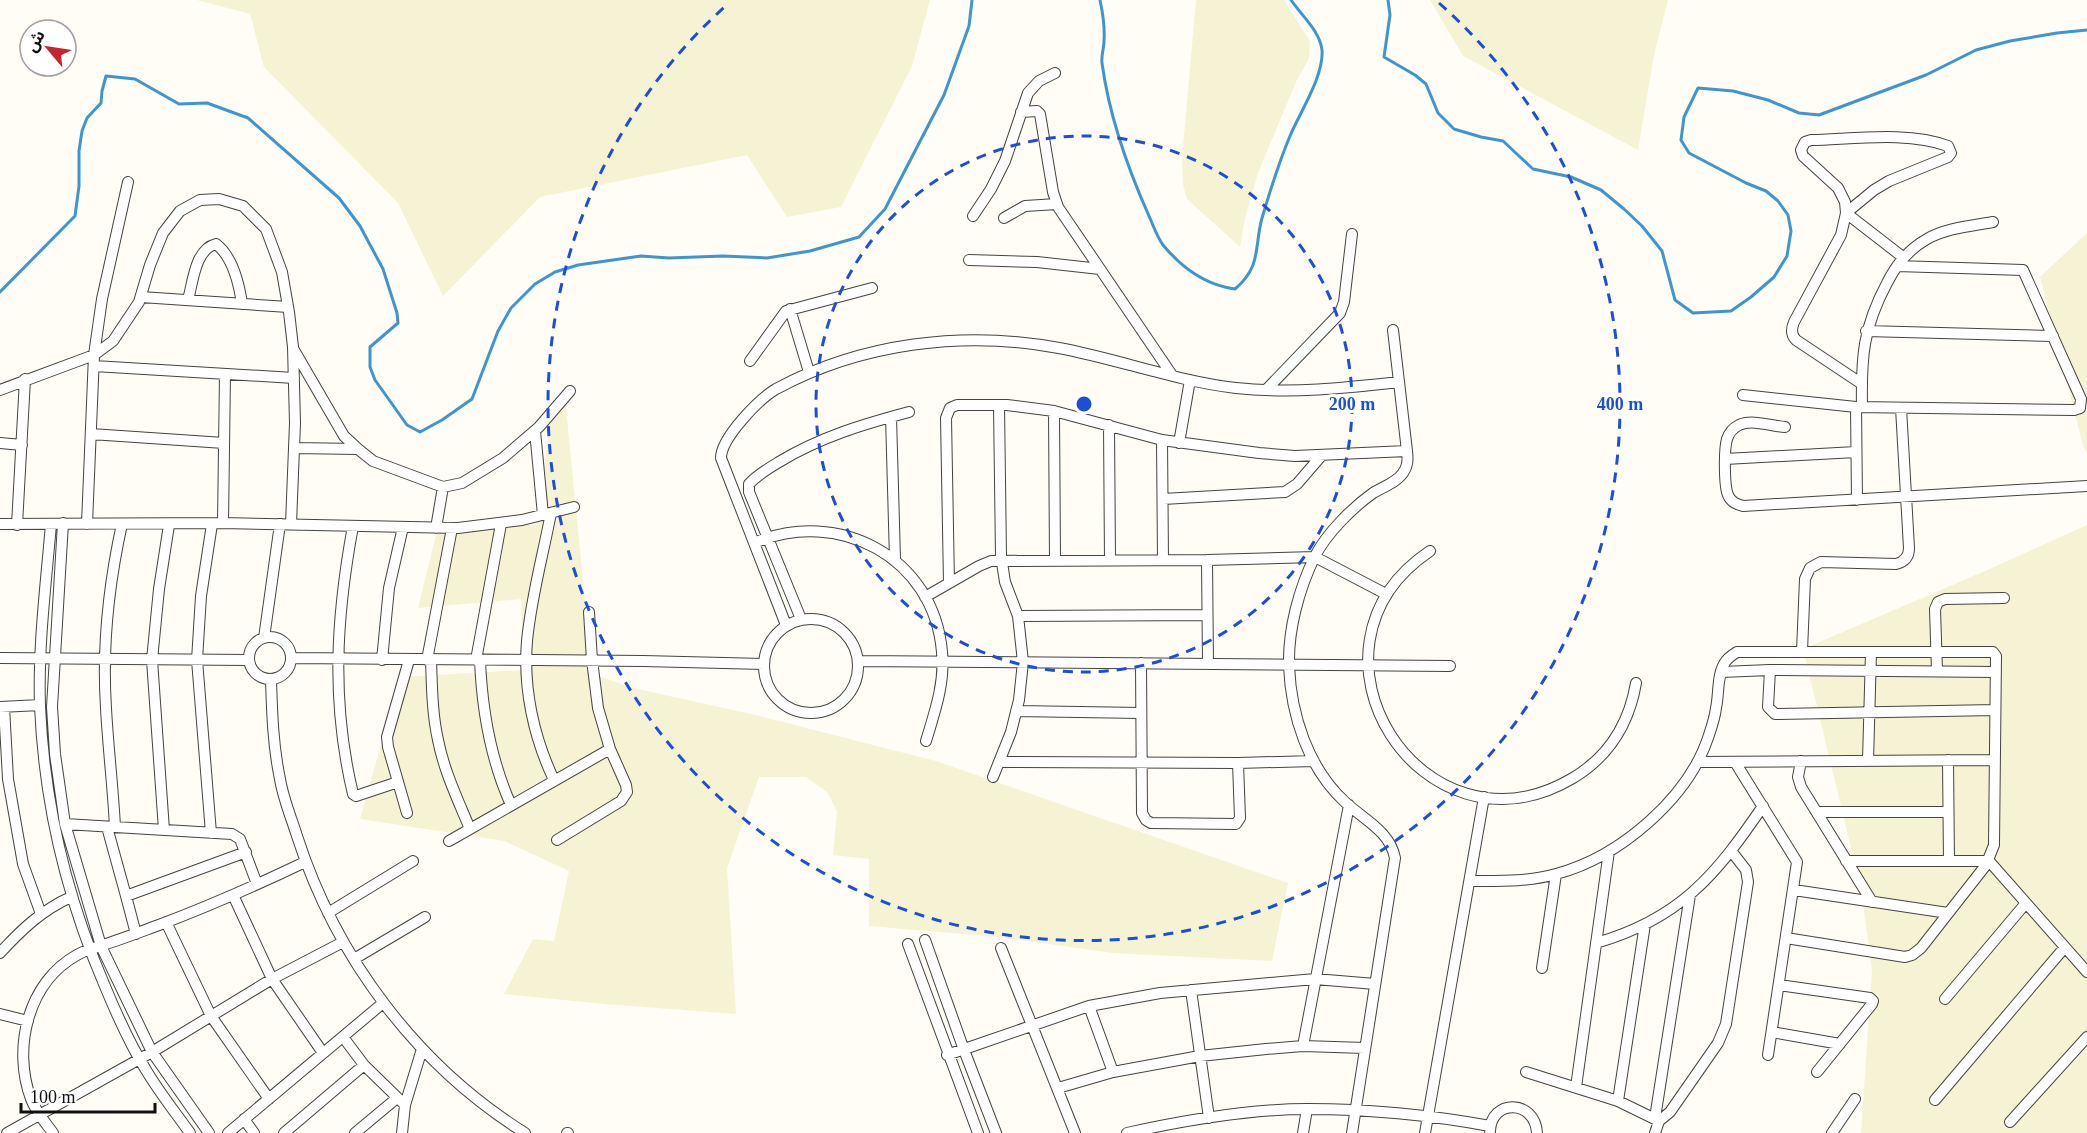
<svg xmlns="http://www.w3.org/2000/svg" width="2087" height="1133" font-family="'Times New Roman','Noto Sans Arabic',serif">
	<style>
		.farmland { fill: #f6f3d4 }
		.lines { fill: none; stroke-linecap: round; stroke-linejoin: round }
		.stream { stroke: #3f96cf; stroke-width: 3 }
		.minor-casing { stroke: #444; stroke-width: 12 }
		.minor { stroke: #fff; stroke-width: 10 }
		.ring { fill: none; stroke: #1d4ed8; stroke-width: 3; stroke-dasharray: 10 8 }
		.centre { fill: #1d4ed8; stroke: #fff; stroke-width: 3 }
		.ring-label { font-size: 18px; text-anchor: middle; font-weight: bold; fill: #1d4ed8; stroke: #fff; stroke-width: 6; stroke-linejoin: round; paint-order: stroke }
	</style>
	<rect width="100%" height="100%" fill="#fffdf5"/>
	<!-- farmland -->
	<path class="farmland" d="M 197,0 L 930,0 L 912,66 L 841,207 L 787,217 L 747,155 L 540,197 L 443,296 L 398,203 L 264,67 L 250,14 Z
		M 1196,0 L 1284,0 L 1310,41 L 1309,58 L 1296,82 L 1258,173 L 1245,218 L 1240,247 L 1187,199 L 1183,185 L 1182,158 Z
		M 1430,0 L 1668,0 L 1654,55 L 1638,150 L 1463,56 Z
		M 2087,233 L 2087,455 L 2082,442 L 2040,277 Z
		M 565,397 L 589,643 L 595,675 L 633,688 L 755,715 L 936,761 L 1288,883 L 1272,961 L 1113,953 L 998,937 L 869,926 L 869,859 L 833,855 L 837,812 L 828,793 L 806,777 L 759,777 L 727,868 L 736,1014 L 605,1004 L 504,994 L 533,939 L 554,941 L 569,871 L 504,841 L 360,819 L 400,677 L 524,670 L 521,599 L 418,608 L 439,523 L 536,525 L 553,401 Z
		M 2087,525 L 2087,1133 L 1861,1133 L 1872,970 L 1861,889 L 1803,649 L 1985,571 Z"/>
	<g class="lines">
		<!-- stream -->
		<path class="stream" d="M 1100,0 C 1103,14 1105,27 1104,41 C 1104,48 1101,56 1102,63 C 1109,115 1128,169 1149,216 C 1153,225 1157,237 1163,245 C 1182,268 1205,285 1235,289 C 1262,266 1254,247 1262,218 C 1270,191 1279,162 1290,136 C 1300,112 1324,76 1322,50 C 1320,31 1301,15 1291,0
			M 1388,0 L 1390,15 L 1384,57 L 1415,75 L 1426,84 L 1438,113 L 1454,129 L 1481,137 L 1503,141 L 1533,169 L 1571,177 L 1601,190 L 1624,209 L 1642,226 L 1662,251 L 1675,300 L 1693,313 L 1731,311 L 1751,297 L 1774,277 L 1787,256 L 1791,231 L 1788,215 L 1778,201 L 1766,191 L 1746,183 L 1689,153 L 1681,140 L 1684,117 L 1698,88 L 1733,91 L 1768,100 L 1799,113 L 1819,115 L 1926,75 L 1976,50 L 2010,41 L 2057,33 L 2087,30
			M 0,292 L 75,216 L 79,186 L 79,151 L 82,131 L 87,118 L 101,103 L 102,91 L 106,76 L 135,79 L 179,104 L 207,103 L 248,118 L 339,198 L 360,226 L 383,269 L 397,313 L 398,323 L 370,347 L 370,367 L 375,380 L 407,425 L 420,432 L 442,420 L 472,399 L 498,331 L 511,308 L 535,284 L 555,272 L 578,265 L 641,256 L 669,258 L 723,256 L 767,258 L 810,251 L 859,237 L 885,209 L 944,95 L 969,26 L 972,0"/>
		<!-- minor casing -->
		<g class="minor-casing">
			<path id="minor" d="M 1021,112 L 1037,111 L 1040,114 L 1053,192 L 1058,207 L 1172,375
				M 973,216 L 991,189 L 1005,161 L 1028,93 L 1039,81 L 1055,73
				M 1004,218 L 1025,206 L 1057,204
				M 969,260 L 1037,262 L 1100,269
				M 141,297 L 288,307
				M 188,300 C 193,282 195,249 216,244 C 233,257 239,283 242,304
				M 790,309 L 809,372
				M 1866,331 L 2053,336
				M 294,350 L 344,436 L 358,449 L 373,461 L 443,487 L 462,483 L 503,458 L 539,427 L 570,391
				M 750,361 L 786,311 L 872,288
				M 94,366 L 294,378
				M 1862,384 L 1796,340 C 1791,335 1791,329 1794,322 L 1841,235 L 1846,213 L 1845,202 L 1838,188 L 1803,156 L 1801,150 L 1805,142 L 1811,140 C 1853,139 1909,131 1948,146 L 1951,153 L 1948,157 L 1889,181 L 1874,190 L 1846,213 L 1904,258
				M 0,390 L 94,355 L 102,299 L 128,182
				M 1266,390 L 1340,313 L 1344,302 L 1352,234
				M 1743,395 L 1856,407 L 2074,410 L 2080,408 L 2081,399 L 2023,270 L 1897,266
				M 1856,407 L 1857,500
				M 1862,407 C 1861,357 1863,328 1887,283 C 1896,265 1909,249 1927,239 C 1946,228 1971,226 1993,222
				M 1054,411 L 1055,561
				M 891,417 L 895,559
				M 1109,425 L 1110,560
				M 1785,427 C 1771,426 1752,419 1739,425 C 1733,428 1729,433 1727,439 C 1724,449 1724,486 1728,495 C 1731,502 1736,504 1743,506 L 2087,486
				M 535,431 L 543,515
				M 91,434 L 224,443
				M 1162,440 L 1163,560
				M 0,443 L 22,445
				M 1179,443 L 1190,380
				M 294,448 L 358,449
				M 1725,459 L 1856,452
				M 1163,499 L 1285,492 L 1297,484 L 1322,455
				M 551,513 C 543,555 531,598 527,641 C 523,689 534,738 554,780
				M 63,523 L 52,707 L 55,754 L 65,824 L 101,946 L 152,1052 L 209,1133
				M 223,523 L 225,374
				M 0,524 L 223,523 L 458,528 L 522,520 L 574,507
				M 51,524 C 46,584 38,645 40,706 C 44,802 66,895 104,984 C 116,1013 129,1043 146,1070 C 159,1092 175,1112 190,1133
				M 87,524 L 94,355 L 113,341 L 139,302 L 150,265 L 163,233 L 180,211 L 200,200 L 219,199 L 243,206 L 266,229 L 282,272 L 289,312 L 293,347 L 295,423 L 291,524
				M 17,525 L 25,379
				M 353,526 C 336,618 331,702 353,794 L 356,796 L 398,782
				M 436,528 L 443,487
				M 754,543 C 838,507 934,557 942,652 C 945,683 935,711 926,741
				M 1430,551 C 1284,649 1423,867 1573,778 C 1608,757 1629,724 1636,683
				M 1207,560 L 1208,664
				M 949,583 L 946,418 L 950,408 L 957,405 L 1007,405 L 1054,411 L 1162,440 L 1259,453 L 1295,456 L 1407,451
				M 925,597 L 979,566 L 991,561 L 1207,560 L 1315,557 L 1386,594
				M 1018,616 L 1207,615
				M764 666a47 47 0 1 1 94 0a47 47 0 1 1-94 0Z
				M 801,619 L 749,492 L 749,484 C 757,475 769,468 779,462 C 820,437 864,424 909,412
				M 786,625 L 721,458 C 721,438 759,399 776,389 C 861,343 964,330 1059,348 C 1118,359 1176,381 1236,388 C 1291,394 1345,388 1399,382
				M249 658a21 21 0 1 1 42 0a21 21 0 1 1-42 0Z
				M 264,638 L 280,524
				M 1802,651 L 1805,579 L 1810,568 L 1821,562 L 1896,564 C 1904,562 1909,557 1909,548 L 1901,408
				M 0,658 L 249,660
				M 291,658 L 643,661 L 764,664
				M 382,660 L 389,588 L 403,527
				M 427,660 L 452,528
				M 431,660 C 432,687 432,713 438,740 C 444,771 458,800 470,829
				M 476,660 L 501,524
				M 480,660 C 482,711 490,758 511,805
				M 858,661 L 1450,666
				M 1141,663 L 1142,813 L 1146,820 L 1151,823 L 1236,824 L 1240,818 L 1238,763
				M 1770,670 L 1768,707 L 1775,714 L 1995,710
				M 1937,671 L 1935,609 L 1938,602 L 1945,599 L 2004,598
				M 1721,672 L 1770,670 L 1996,672
				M 271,679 C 272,713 273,746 280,779 C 283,798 291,817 297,836 C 336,957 416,1065 525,1133
				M 0,707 L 40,705
				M 4,707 L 8,779 L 23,864 L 41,914
				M 1016,711 L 1141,713
				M 1948,760 L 1949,861
				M 1801,761 L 1798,777 L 1801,787 L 1872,902
				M 1868,761 L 1871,652
				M 1000,762 L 1238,763 L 1314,761
				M 1698,762 L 1995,760
				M 1735,762 L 1797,862 L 1768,1055
				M 993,777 L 1011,732 L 1019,700 L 1023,662 L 1018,616 L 1005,582 L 1001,556 L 999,405
				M 1817,812 L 1948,812
				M 407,813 L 388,747 L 387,737 L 409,660
				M 65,824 L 232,834 L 240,839 L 257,884
				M 107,827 L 126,896
				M 115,827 C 113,787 108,747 106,708 C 102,647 109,583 122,524
				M 164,830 L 152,660 L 159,589 L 169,525
				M 211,833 L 197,660 L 201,596 L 212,524
				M 557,840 L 621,801 L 627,792 L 626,785 L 610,749 L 598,708 L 592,660 L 589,612
				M 449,841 L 610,749
				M 1846,861 L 1989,861 L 2087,972
				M 1470,881 C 1499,881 1528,882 1556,874 C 1620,857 1689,798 1709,735 C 1712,726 1715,717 1716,708 C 1719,695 1717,676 1724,664 C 1727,658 1732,655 1737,652 L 1993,652 L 1996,656 L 1994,845 L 1986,865 L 1921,948 L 1912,955 L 1905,957 L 1786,938
				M 1794,890 L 1948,913
				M 233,895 L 272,979 L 323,1053
				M 328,913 L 413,861
				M 166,922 L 211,1016 L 269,1099
				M 136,934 L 126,896 L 246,852
				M 925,940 L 964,1050 L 996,1133
				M 1596,943 C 1680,919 1716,875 1763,806
				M 908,944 L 978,1133
				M 1001,948 L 1075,1133
				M 0,953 C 21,930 42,910 71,897
				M 354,959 L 425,917
				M 1542,968 L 1556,874
				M 1779,985 L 1870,998 L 1873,1001 L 1872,1004 L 1817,1072
				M 1191,990 L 1209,1118
				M 1945,999 L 2026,903
				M 1089,1006 L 1113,1072 L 1200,1056 L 1266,1049 L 1303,1046 L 1365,1048
				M 0,1014 L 28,1021
				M 1772,1032 L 1840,1044
				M 343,1037 L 364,1065 L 405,1105
				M 1303,1046 L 1349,805
				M 947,1055 L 1089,1006 L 1160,993 L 1315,979 L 1375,984
				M 1526,1072 L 1618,1101 L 1659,1121
				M 1576,1087 L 1609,851
				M 1058,1088 L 1113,1072
				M 1935,1100 L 2065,947
				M 1618,1101 L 1645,924
				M 1655,1118 L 1690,895
				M 244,1119 L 254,1133
				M 2010,1122 L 2087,1037
				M 1490,1131 C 1491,1099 1535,1099 1537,1133
				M 7,1133 L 152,1052 L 272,979 L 343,942
				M 53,1133 C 45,1122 36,1112 31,1099 C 12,1048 28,982 77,955 C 85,950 95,948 103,945 C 122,939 140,932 159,925 C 209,906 257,885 305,862
				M 228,1133 L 383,1003
				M 284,1133 L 364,1065
				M 355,1133 L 397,1098
				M 402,1133 L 405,1105 L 422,1049
				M 567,1133 L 568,1133
				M 1127,1133 C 1186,1120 1248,1109 1308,1109 C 1370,1109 1430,1115 1490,1126
				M 1303,1133 L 1307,1109
				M 1352,1133 L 1395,858 C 1390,831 1363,819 1345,802 C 1308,768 1291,715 1289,666 C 1288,629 1299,589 1315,556 C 1327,533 1352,508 1373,493 C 1383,487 1397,482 1403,473 C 1408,466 1408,460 1407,451 L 1393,330
				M 1425,1133 L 1484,797
				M 1655,1133 L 1659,1121 L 1670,1112 L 1718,1043 L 1726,1024 L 1748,882 L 1746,870 L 1732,852
				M 1832,1133 L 1855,1099"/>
		</g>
		<!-- minor -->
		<use href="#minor" class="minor"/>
	</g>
	<!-- distance rings -->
	<g class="ring">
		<circle cx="1084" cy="404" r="268"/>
		<path d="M1439 3A536 536 0 1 1 729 3"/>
	</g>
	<circle cx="1084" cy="404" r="9" class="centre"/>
	<g class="ring-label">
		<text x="1352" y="410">200 m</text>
		<text x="1620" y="410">400 m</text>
	</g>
	<!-- north arrow -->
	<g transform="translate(48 48) rotate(299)"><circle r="28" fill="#ffffff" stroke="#a0a0a0" stroke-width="1.5"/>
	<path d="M0-4.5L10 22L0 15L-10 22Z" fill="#c4262e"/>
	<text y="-9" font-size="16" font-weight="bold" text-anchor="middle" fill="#111111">ش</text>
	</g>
	<!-- scale -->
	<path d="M21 1103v9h134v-9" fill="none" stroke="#111111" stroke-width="3"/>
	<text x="30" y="1103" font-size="18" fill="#111111" stroke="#ffffff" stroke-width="4.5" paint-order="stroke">100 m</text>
</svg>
